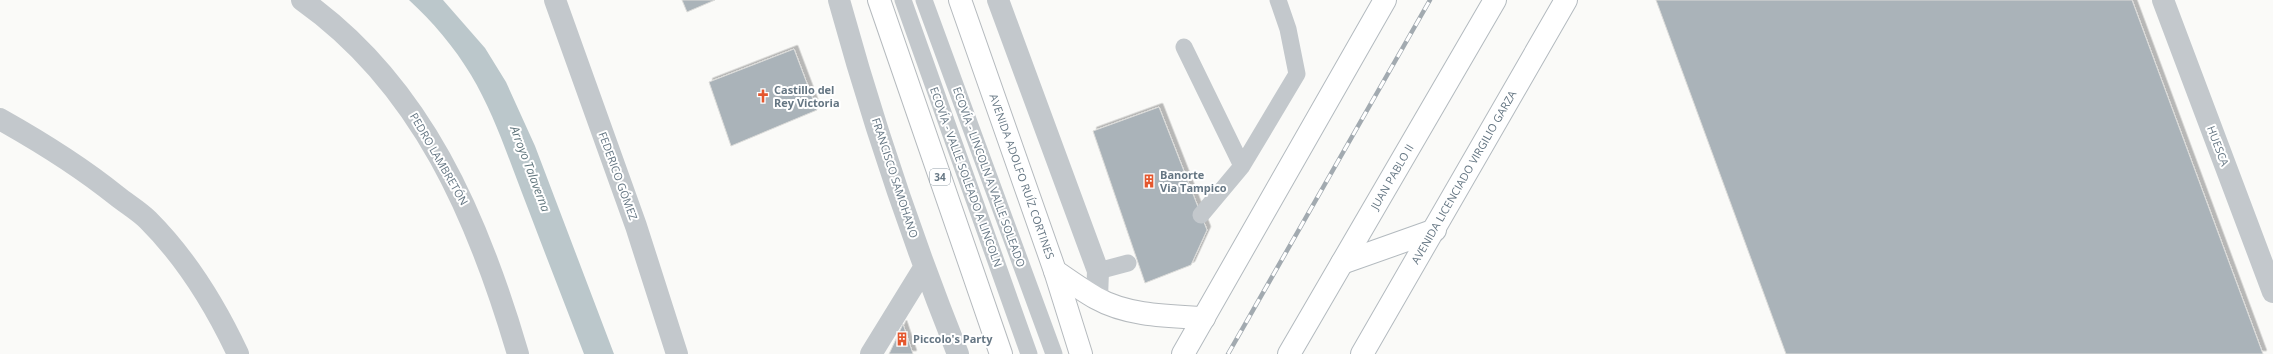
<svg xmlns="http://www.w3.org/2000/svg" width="2273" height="354" font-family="'Open Sans',sans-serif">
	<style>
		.water { fill: #bbc7cb }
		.building { fill: #aab3b9; stroke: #dcdcda; filter: url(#shadow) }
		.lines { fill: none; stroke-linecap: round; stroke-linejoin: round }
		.secondary-casing { stroke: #b3babf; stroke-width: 24 }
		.primary-casing { stroke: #b5babe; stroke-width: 24 }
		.lane { stroke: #c3c8cc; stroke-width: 17 }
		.street { stroke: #c3c8cc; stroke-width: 22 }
		.secondary { stroke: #fff; stroke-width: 22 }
		.primary { stroke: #fff; stroke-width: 22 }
		.rail-casing { stroke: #a2aab0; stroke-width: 4.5 }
		.rail { stroke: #fff; stroke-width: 3; stroke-dasharray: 9; stroke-linecap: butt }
		.labels { text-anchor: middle; stroke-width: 4; stroke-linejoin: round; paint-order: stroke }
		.shield { fill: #fff; stroke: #939fa8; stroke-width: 1 }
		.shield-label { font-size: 10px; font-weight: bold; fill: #657683 }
		.poi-label { font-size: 11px; font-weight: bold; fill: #657683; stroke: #fff; text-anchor: start }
		.street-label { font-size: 11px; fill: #657683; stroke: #fff }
		.water-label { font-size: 12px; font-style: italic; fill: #60757c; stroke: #fff }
	</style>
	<defs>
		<filter id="shadow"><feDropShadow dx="3.5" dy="-3.5" stdDeviation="0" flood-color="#0004"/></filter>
	</defs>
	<rect width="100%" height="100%" fill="#fafaf8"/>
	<!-- water -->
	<path class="water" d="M 409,0 L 443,0 L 485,48 L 506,82 L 535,146 L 614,354 L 584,354 C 565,305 546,256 527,206 C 510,163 495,115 471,75 C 455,48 432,21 409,0 Z"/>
	<!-- building -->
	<path class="building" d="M 682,0 L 715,0 L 687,12 Z
		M 1656,0 L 2132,0 L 2263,354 L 1786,354 Z
		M 794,49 L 817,110 L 731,146 L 709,82 Z
		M 1159,107 L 1207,230 L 1191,265 L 1145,283 L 1093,131 Z
		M 903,324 L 913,354 L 889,354 Z"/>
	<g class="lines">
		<!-- secondary casing -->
		<g class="secondary-casing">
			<g id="secondary">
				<path d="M 1342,263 L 1435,230"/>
				<path d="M 1183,354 L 1385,0"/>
				<path id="s1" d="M 1289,354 L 1495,0"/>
				<path id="s2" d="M 1362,354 L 1566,0"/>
			</g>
		</g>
		<!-- primary casing -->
		<g class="primary-casing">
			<g id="primary">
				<path d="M 879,0 L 1001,354"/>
				<path id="s3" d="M 960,0 L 1055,271 L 1081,354"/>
				<path d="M 1055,271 C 1068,280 1082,290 1096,298 C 1128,316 1168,316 1204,318"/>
			</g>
		</g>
		<!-- lane -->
		<path class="lane" d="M 903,0 L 1029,354
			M 924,0 L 1054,354
			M 1184,47 L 1242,166
			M 1201,215 L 1242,166 L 1297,74 L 1288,29 L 1278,0
			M 1098,271 L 1128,263"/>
		<!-- street -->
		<path class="street" d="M 302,0 C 422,85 478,218 518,354
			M 555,0 L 636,226 L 677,354
			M 839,0 C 872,120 912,239 958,354
			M 998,0 L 1098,271 L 1097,298
			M 2163,0 L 2273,292
			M 0,119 C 41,142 80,166 117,196 C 127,204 139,211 148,220 C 185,257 216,307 238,354
			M 871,354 L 924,268"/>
		<!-- secondary -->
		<use href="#secondary" class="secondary"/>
		<!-- primary -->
		<use href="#primary" class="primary"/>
		<!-- rail casing -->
		<g class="rail-casing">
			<path id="rail" d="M 1228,354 L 1430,0"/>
		</g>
		<!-- rail -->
		<use href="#rail" class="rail"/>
	</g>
	<!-- icons -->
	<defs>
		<g id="church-bare" transform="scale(1.08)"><path d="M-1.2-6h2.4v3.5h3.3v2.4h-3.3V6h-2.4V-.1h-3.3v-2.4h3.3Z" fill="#e4572e" stroke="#fff" stroke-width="2.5" paint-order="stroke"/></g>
		<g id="building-bare" transform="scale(1.08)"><path d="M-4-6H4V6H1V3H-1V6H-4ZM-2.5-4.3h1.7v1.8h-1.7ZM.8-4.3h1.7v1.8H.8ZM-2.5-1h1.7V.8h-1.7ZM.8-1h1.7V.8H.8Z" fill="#e4572e" stroke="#fff" stroke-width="2.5" paint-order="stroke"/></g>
	</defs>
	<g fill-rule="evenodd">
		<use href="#church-bare" x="763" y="96"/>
		<use href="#building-bare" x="1149" y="181"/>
		<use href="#building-bare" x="902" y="339"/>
	</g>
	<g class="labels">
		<!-- shield labels -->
		<rect class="shield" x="930" y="169" width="20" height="16" rx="3"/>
		<g class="shield-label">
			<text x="940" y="181">34</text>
		</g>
		<!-- poi labels -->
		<g class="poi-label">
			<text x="774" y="94">Castillo del<tspan x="774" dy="13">Rey Victoria</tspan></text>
			<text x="1160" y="179">Banorte<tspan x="1160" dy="13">Via Tampico</tspan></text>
			<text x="913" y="343">Piccolo's Party</text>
		</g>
		<!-- street labels -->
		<g class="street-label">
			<text transform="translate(2218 146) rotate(69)" y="4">HUESCA</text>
			<text transform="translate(439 159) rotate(60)" y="4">PEDRO LAMBRETÓN</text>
			<text transform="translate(618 176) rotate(70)" y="4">FEDERICO GÓMEZ</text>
			<text transform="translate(966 177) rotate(70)" y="4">ECOVÍA - VALLE SOLEADO A LINCOLN</text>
			<text transform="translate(989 177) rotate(70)" y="4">ECOVÍA - LINCOLN A VALLE SOLEADO</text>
			<text dy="4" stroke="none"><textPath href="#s3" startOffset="187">AVENIDA ADOLFO RUÍZ CORTINES</textPath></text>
			<text dy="4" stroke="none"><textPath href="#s1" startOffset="205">JUAN PABLO II</textPath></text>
			<text dy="4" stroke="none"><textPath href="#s2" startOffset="204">AVENIDA LICENCIADO VIRGILIO GARZA</textPath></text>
			<text transform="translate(895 178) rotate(72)" y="4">FRANCISCO SAMOHANO</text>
		</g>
		<!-- water labels -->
		<g class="water-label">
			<text transform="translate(530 169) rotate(69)" y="4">Arroyo Talaverna</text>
		</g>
	</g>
</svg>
